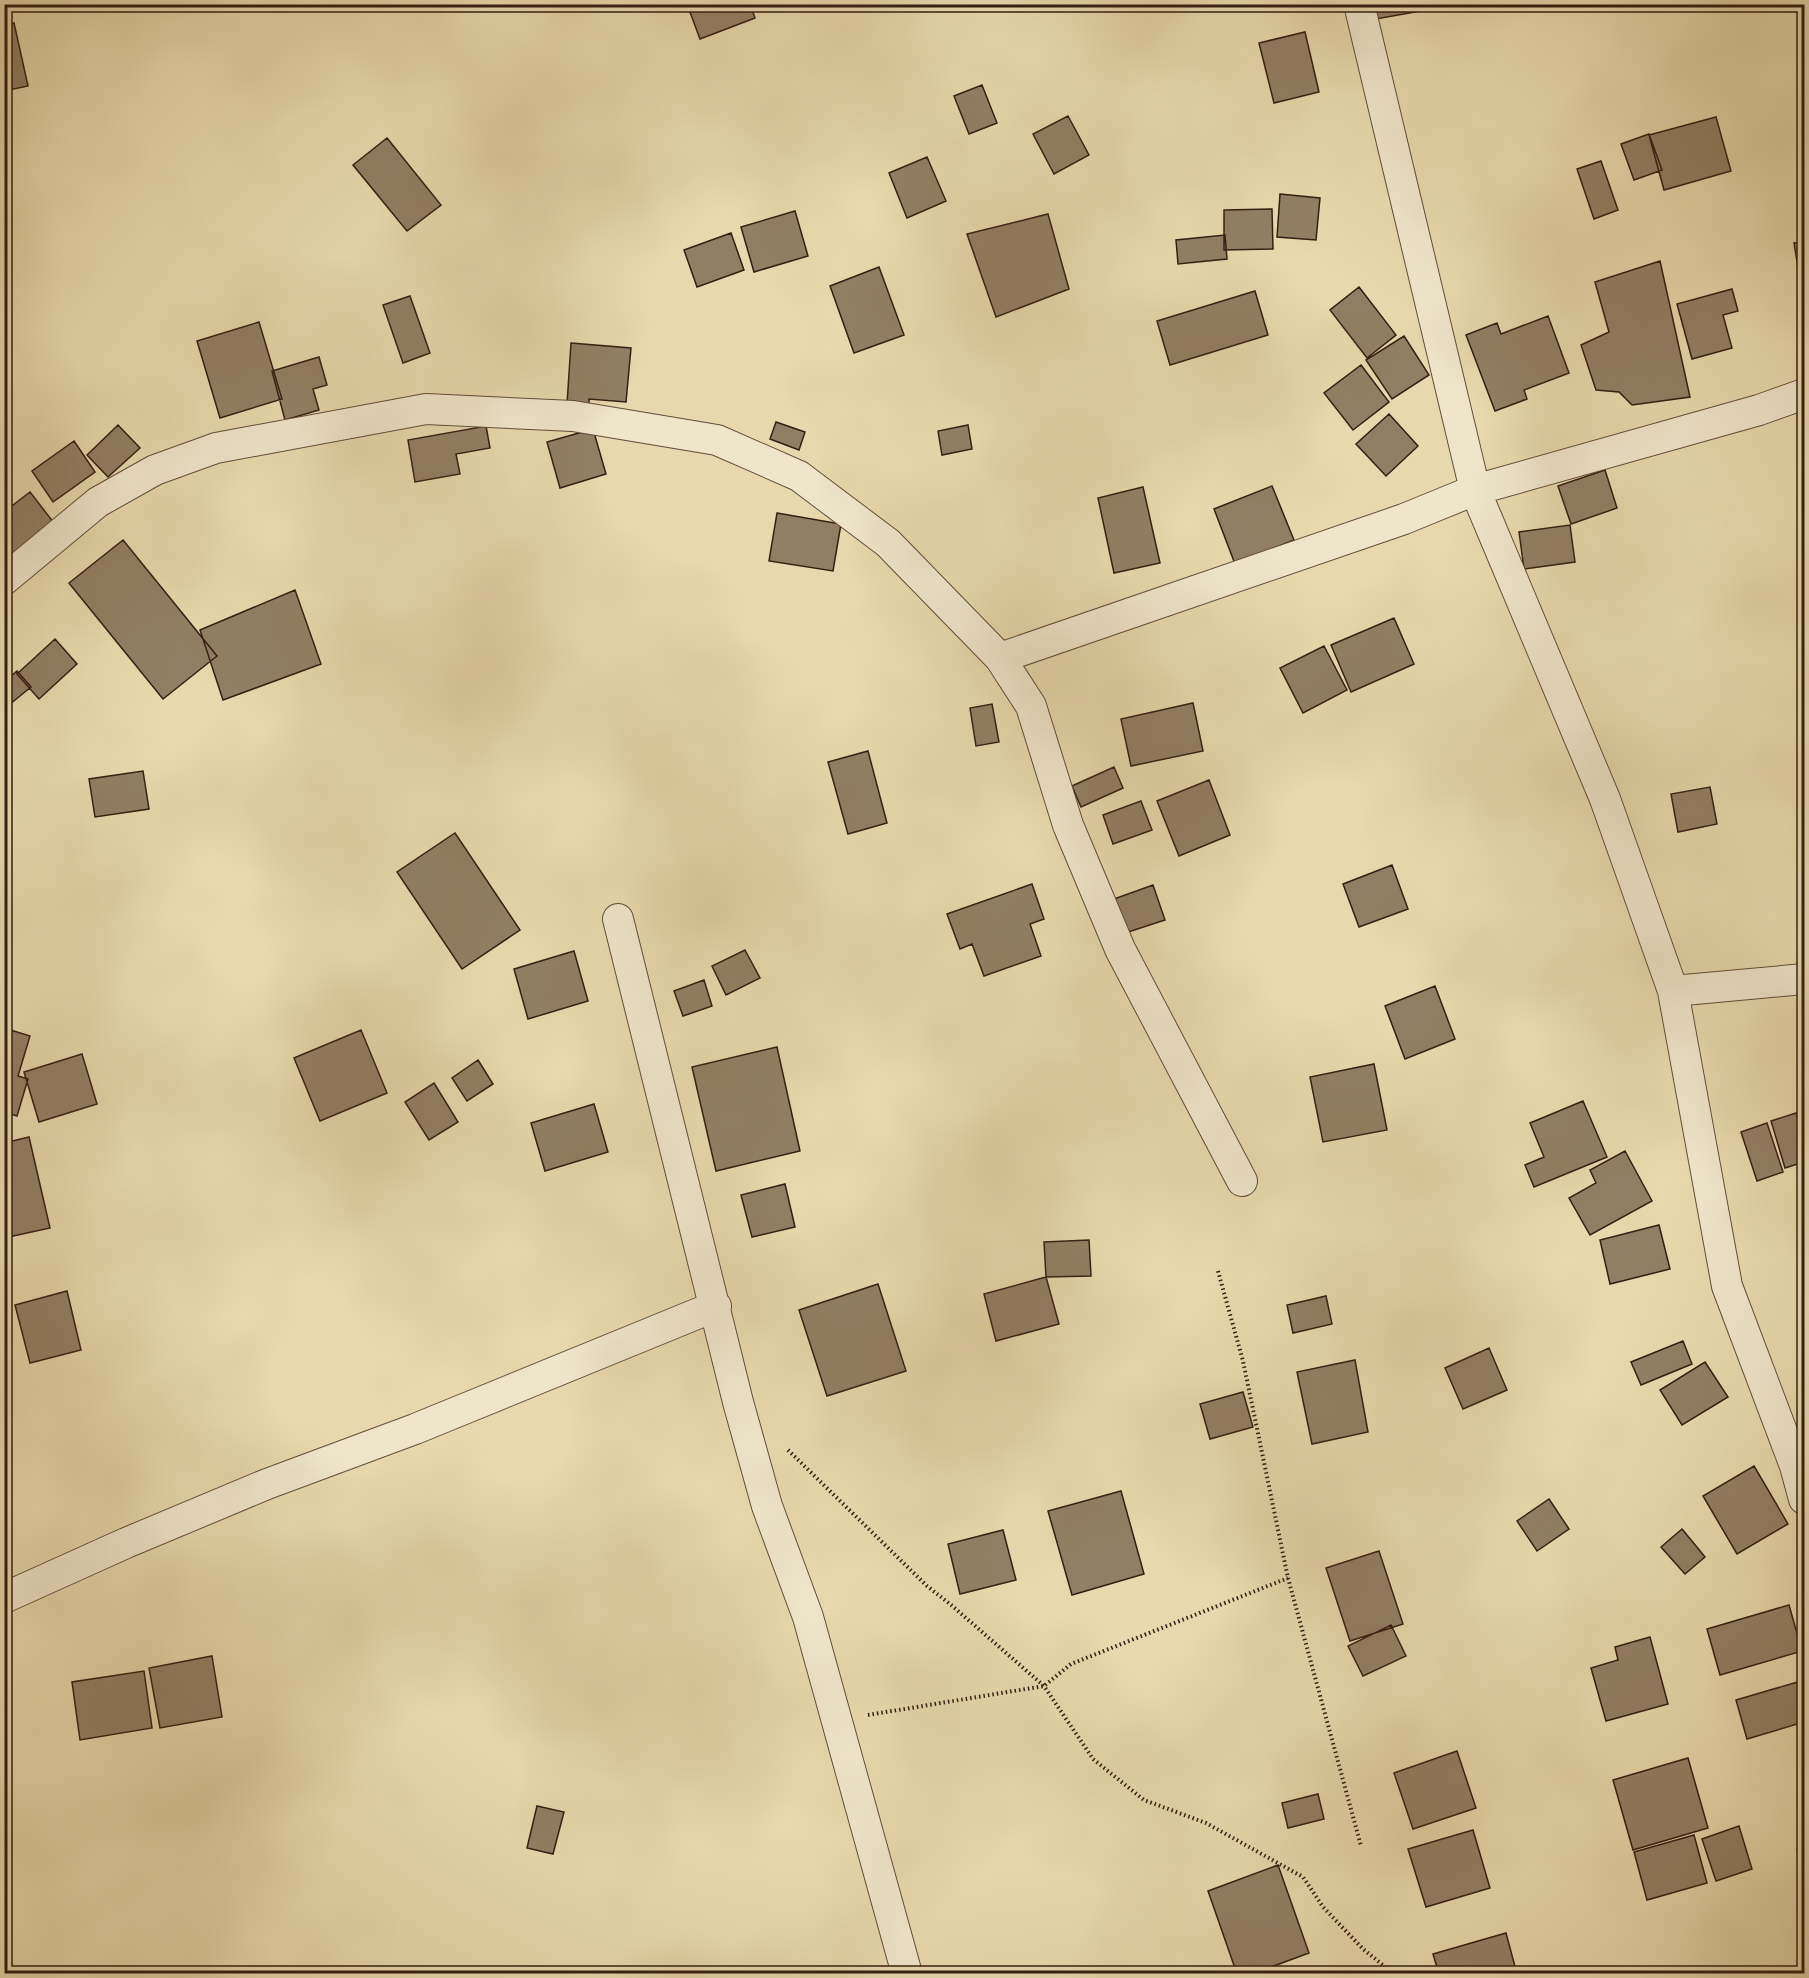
<svg xmlns="http://www.w3.org/2000/svg" width="1809" height="1978" font-family="'IM FELL DW Pica',serif">
	<style>
		.building { fill: #927f63; stroke: #351e12; stroke-width: 1.5 }
		.lines { fill: none; stroke-linecap: round; stroke-linejoin: round }
		.street-casing { stroke: #624d39; stroke-width: 32 }
		.path { stroke: #351e12; stroke-width: 4; stroke-dasharray: 1.5 3; stroke-linecap: butt }
		.street { stroke: #efe6ca; stroke-width: 30 }
	</style>
	<rect width="100%" height="100%" fill="#e7d9ad"/>
	<filter id="stains"><feTurbulence type="fractalNoise" baseFrequency=".00333" numOctaves="4"/><feColorMatrix values="0 0 0 0 .2 0 0 0 0 .09 0 0 0 0 .02 0 0 0 .5 -.17"/></filter>
	<radialGradient id="worn" r=".72"><stop offset=".6" stop-color="#630" stop-opacity="0"/><stop offset="1" stop-color="#630" stop-opacity=".3"/></radialGradient>
	<!-- building -->
	<path class="building" d="M 687,4 L 750,4 L 755,18 L 700,39 Z
		M 1374,4 L 1426,4 L 1427,10 L 1376,19 Z
		M 1795,4 L 1804,4 L 1804,19 L 1799,20 Z
		M 14,23 L 28,86 L 4,91 L 4,25 Z
		M 1305,32 L 1319,92 L 1274,103 L 1259,43 Z
		M 982,85 L 997,123 L 969,134 L 954,96 Z
		M 1068,116 L 1089,155 L 1054,174 L 1033,134 Z
		M 1716,117 L 1731,171 L 1664,190 L 1649,135 Z
		M 1649,134 L 1662,170 L 1634,180 L 1621,144 Z
		M 387,138 L 441,205 L 407,231 L 353,165 Z
		M 927,157 L 946,201 L 907,218 L 889,173 Z
		M 1601,161 L 1618,210 L 1594,219 L 1577,169 Z
		M 1280,194 L 1320,198 L 1316,240 L 1277,237 Z
		M 1272,209 L 1273,249 L 1224,250 L 1224,210 Z
		M 795,211 L 808,256 L 754,272 L 741,227 Z
		M 1048,214 L 1069,289 L 996,317 L 967,234 Z
		M 731,233 L 744,270 L 697,287 L 684,250 Z
		M 1225,235 L 1227,259 L 1178,264 L 1176,240 Z
		M 1804,242 L 1804,292 L 1802,292 L 1794,243 Z
		M 1660,261 L 1690,397 L 1632,405 L 1619,392 L 1596,390 L 1581,345 L 1609,332 L 1595,282 Z
		M 879,267 L 904,335 L 854,353 L 830,286 Z
		M 1359,287 L 1396,335 L 1367,358 L 1330,310 Z
		M 1732,289 L 1738,311 L 1723,315 L 1732,348 L 1692,359 L 1677,304 Z
		M 1255,291 L 1268,335 L 1170,365 L 1157,321 Z
		M 410,296 L 430,353 L 403,363 L 383,305 Z
		M 1548,316 L 1569,373 L 1524,390 L 1527,399 L 1495,411 L 1466,335 L 1497,323 L 1501,334 Z
		M 259,322 L 282,399 L 220,418 L 197,341 Z
		M 1404,336 L 1429,375 L 1392,399 L 1366,360 Z
		M 571,343 L 631,348 L 626,402 L 589,399 L 589,406 L 567,404 Z
		M 319,357 L 327,385 L 313,389 L 319,410 L 285,420 L 272,371 Z
		M 1361,365 L 1389,402 L 1353,430 L 1324,393 Z
		M 1389,414 L 1418,446 L 1386,476 L 1356,444 Z
		M 776,422 L 805,432 L 799,450 L 770,439 Z
		M 118,425 L 140,448 L 108,477 L 87,455 Z
		M 968,425 L 972,449 L 942,455 L 938,431 Z
		M 486,426 L 490,448 L 456,454 L 460,474 L 415,482 L 408,440 Z
		M 593,429 L 606,474 L 560,488 L 547,442 Z
		M 74,441 L 95,472 L 53,502 L 32,471 Z
		M 1605,470 L 1617,508 L 1571,524 L 1558,486 Z
		M 1272,486 L 1294,540 L 1235,564 L 1214,509 Z
		M 1143,487 L 1160,563 L 1114,573 L 1098,498 Z
		M 30,492 L 54,523 L 13,554 L 4,544 L 4,512 Z
		M 777,513 L 841,524 L 833,571 L 769,561 Z
		M 1570,525 L 1575,562 L 1524,569 L 1519,532 Z
		M 123,540 L 217,656 L 163,699 L 69,583 Z
		M 295,590 L 321,664 L 223,700 L 200,630 Z
		M 1394,618 L 1414,664 L 1351,692 L 1331,645 Z
		M 55,639 L 77,664 L 39,699 L 17,674 Z
		M 1324,646 L 1347,690 L 1303,713 L 1280,668 Z
		M 17,671 L 31,687 L 4,709 L 4,682 Z
		M 1193,703 L 1203,751 L 1131,766 L 1121,719 Z
		M 992,704 L 999,742 L 976,746 L 970,708 Z
		M 868,751 L 887,823 L 848,834 L 828,762 Z
		M 1114,767 L 1123,788 L 1081,807 L 1072,786 Z
		M 143,771 L 149,809 L 95,817 L 89,779 Z
		M 1209,780 L 1230,835 L 1179,856 L 1157,801 Z
		M 1710,787 L 1717,824 L 1678,832 L 1671,794 Z
		M 1141,801 L 1152,830 L 1113,844 L 1103,815 Z
		M 455,833 L 520,930 L 462,969 L 397,872 Z
		M 1392,865 L 1408,909 L 1359,927 L 1343,884 Z
		M 1032,884 L 1044,919 L 1030,924 L 1041,956 L 984,976 L 972,944 L 960,949 L 947,914 Z
		M 1153,885 L 1165,920 L 1125,933 L 1114,899 Z
		M 745,950 L 760,978 L 726,995 L 712,966 Z
		M 574,951 L 588,1001 L 528,1019 L 514,969 Z
		M 704,980 L 712,1006 L 683,1016 L 674,991 Z
		M 1435,986 L 1455,1039 L 1405,1059 L 1385,1006 Z
		M 4,1028 L 30,1036 L 18,1076 L 28,1079 L 17,1116 L 4,1112 Z
		M 361,1030 L 387,1093 L 320,1121 L 294,1058 Z
		M 777,1047 L 800,1151 L 716,1171 L 692,1067 Z
		M 82,1054 L 97,1104 L 39,1122 L 24,1072 Z
		M 478,1060 L 493,1084 L 467,1101 L 452,1078 Z
		M 1374,1064 L 1387,1130 L 1323,1142 L 1310,1077 Z
		M 434,1083 L 458,1122 L 429,1140 L 405,1102 Z
		M 1583,1101 L 1607,1157 L 1534,1187 L 1525,1165 L 1544,1157 L 1530,1123 Z
		M 594,1104 L 608,1152 L 545,1171 L 531,1123 Z
		M 1796,1113 L 1804,1140 L 1804,1162 L 1785,1168 L 1771,1121 Z
		M 1767,1123 L 1783,1172 L 1757,1181 L 1741,1132 Z
		M 29,1137 L 50,1228 L 4,1238 L 4,1143 Z
		M 1625,1151 L 1652,1201 L 1590,1235 L 1569,1198 L 1596,1183 L 1590,1170 Z
		M 785,1184 L 795,1227 L 752,1237 L 741,1195 Z
		M 1659,1225 L 1670,1269 L 1610,1284 L 1600,1240 Z
		M 1089,1240 L 1091,1276 L 1046,1277 L 1044,1242 Z
		M 1046,1277 L 1059,1324 L 996,1341 L 984,1294 Z
		M 878,1284 L 906,1371 L 827,1396 L 799,1310 Z
		M 67,1291 L 81,1350 L 30,1363 L 15,1305 Z
		M 1326,1296 L 1332,1324 L 1293,1333 L 1287,1305 Z
		M 1683,1341 L 1692,1364 L 1641,1385 L 1631,1362 Z
		M 1489,1348 L 1507,1390 L 1463,1409 L 1445,1368 Z
		M 1355,1360 L 1368,1432 L 1312,1444 L 1297,1372 Z
		M 1705,1362 L 1728,1397 L 1682,1425 L 1660,1390 Z
		M 1243,1392 L 1253,1427 L 1210,1439 L 1200,1404 Z
		M 1754,1466 L 1788,1524 L 1737,1554 L 1703,1496 Z
		M 1121,1491 L 1144,1574 L 1072,1595 L 1048,1511 Z
		M 1549,1499 L 1569,1529 L 1537,1551 L 1517,1521 Z
		M 1682,1529 L 1705,1557 L 1685,1574 L 1661,1547 Z
		M 1003,1530 L 1016,1580 L 960,1594 L 948,1544 Z
		M 1379,1551 L 1403,1624 L 1350,1641 L 1326,1568 Z
		M 1789,1605 L 1802,1651 L 1720,1675 L 1707,1629 Z
		M 1391,1625 L 1406,1656 L 1363,1676 L 1348,1646 Z
		M 1650,1637 L 1668,1704 L 1606,1721 L 1591,1668 L 1618,1660 L 1615,1647 Z
		M 212,1656 L 222,1717 L 160,1728 L 149,1668 Z
		M 144,1671 L 152,1728 L 80,1740 L 72,1682 Z
		M 1801,1681 L 1804,1694 L 1804,1722 L 1747,1739 L 1736,1700 Z
		M 1457,1751 L 1476,1808 L 1413,1829 L 1394,1773 Z
		M 1688,1758 L 1708,1828 L 1633,1850 L 1613,1780 Z
		M 1318,1794 L 1324,1819 L 1288,1828 L 1282,1803 Z
		M 537,1806 L 564,1812 L 553,1854 L 527,1848 Z
		M 1739,1826 L 1752,1869 L 1716,1881 L 1702,1839 Z
		M 1473,1830 L 1490,1888 L 1426,1907 L 1408,1849 Z
		M 1694,1835 L 1707,1883 L 1647,1900 L 1634,1852 Z
		M 1804,1846 L 1804,1869 L 1797,1849 Z
		M 1278,1865 L 1309,1953 L 1252,1974 L 1237,1974 L 1208,1891 Z
		M 1506,1933 L 1517,1974 L 1439,1974 L 1433,1954 Z"/>
	<g class="lines">
		<!-- street casing -->
		<g class="street-casing">
			<path id="street" d="M 1359,4 L 1475,490 L 1605,799 L 1673,991 L 1727,1286 L 1795,1466 L 1804,1499
				M 4,580 L 98,502 L 155,470 L 216,448 L 426,409 L 573,416 L 717,440 L 799,476 L 888,543 L 1000,658 L 1031,706 L 1068,825 L 1120,949 L 1242,1181
				M 1000,658 L 1404,519 L 1475,490 L 1759,410 L 1804,394
				M 618,919 L 738,1402 L 767,1506 L 808,1617 L 907,1974
				M 1673,991 L 1804,979
				M 4,1598 L 126,1543 L 267,1484 L 415,1429 L 716,1306"/>
		</g>
		<!-- path -->
		<path class="path" d="M 1218,1271 L 1243,1361 L 1288,1578 L 1361,1846
			M 788,1450 L 927,1586 L 950,1604 L 1044,1686 L 1093,1759 L 1144,1800 L 1206,1823 L 1303,1877 L 1323,1907 L 1363,1949 L 1394,1974
			M 868,1715 L 1044,1686 L 1071,1664 L 1288,1578"/>
		<!-- street -->
		<use href="#street" class="street"/>
	</g>
	<!-- margin -->
	<rect width="1809" height="1978" fill="none" stroke="#e7d9ad" stroke-width="24"/>
	<rect x="6" y="6" width="1797" height="1966" fill="none" stroke="#351e12" stroke-width="3"/>
	<rect x="12" y="12" width="1785" height="1954" fill="none" stroke="#351e12" stroke-width="1.5"/>
	<rect width="100%" height="100%" filter="url(#stains)"/>
	<rect width="100%" height="100%" fill="url(#worn)"/>
</svg>
